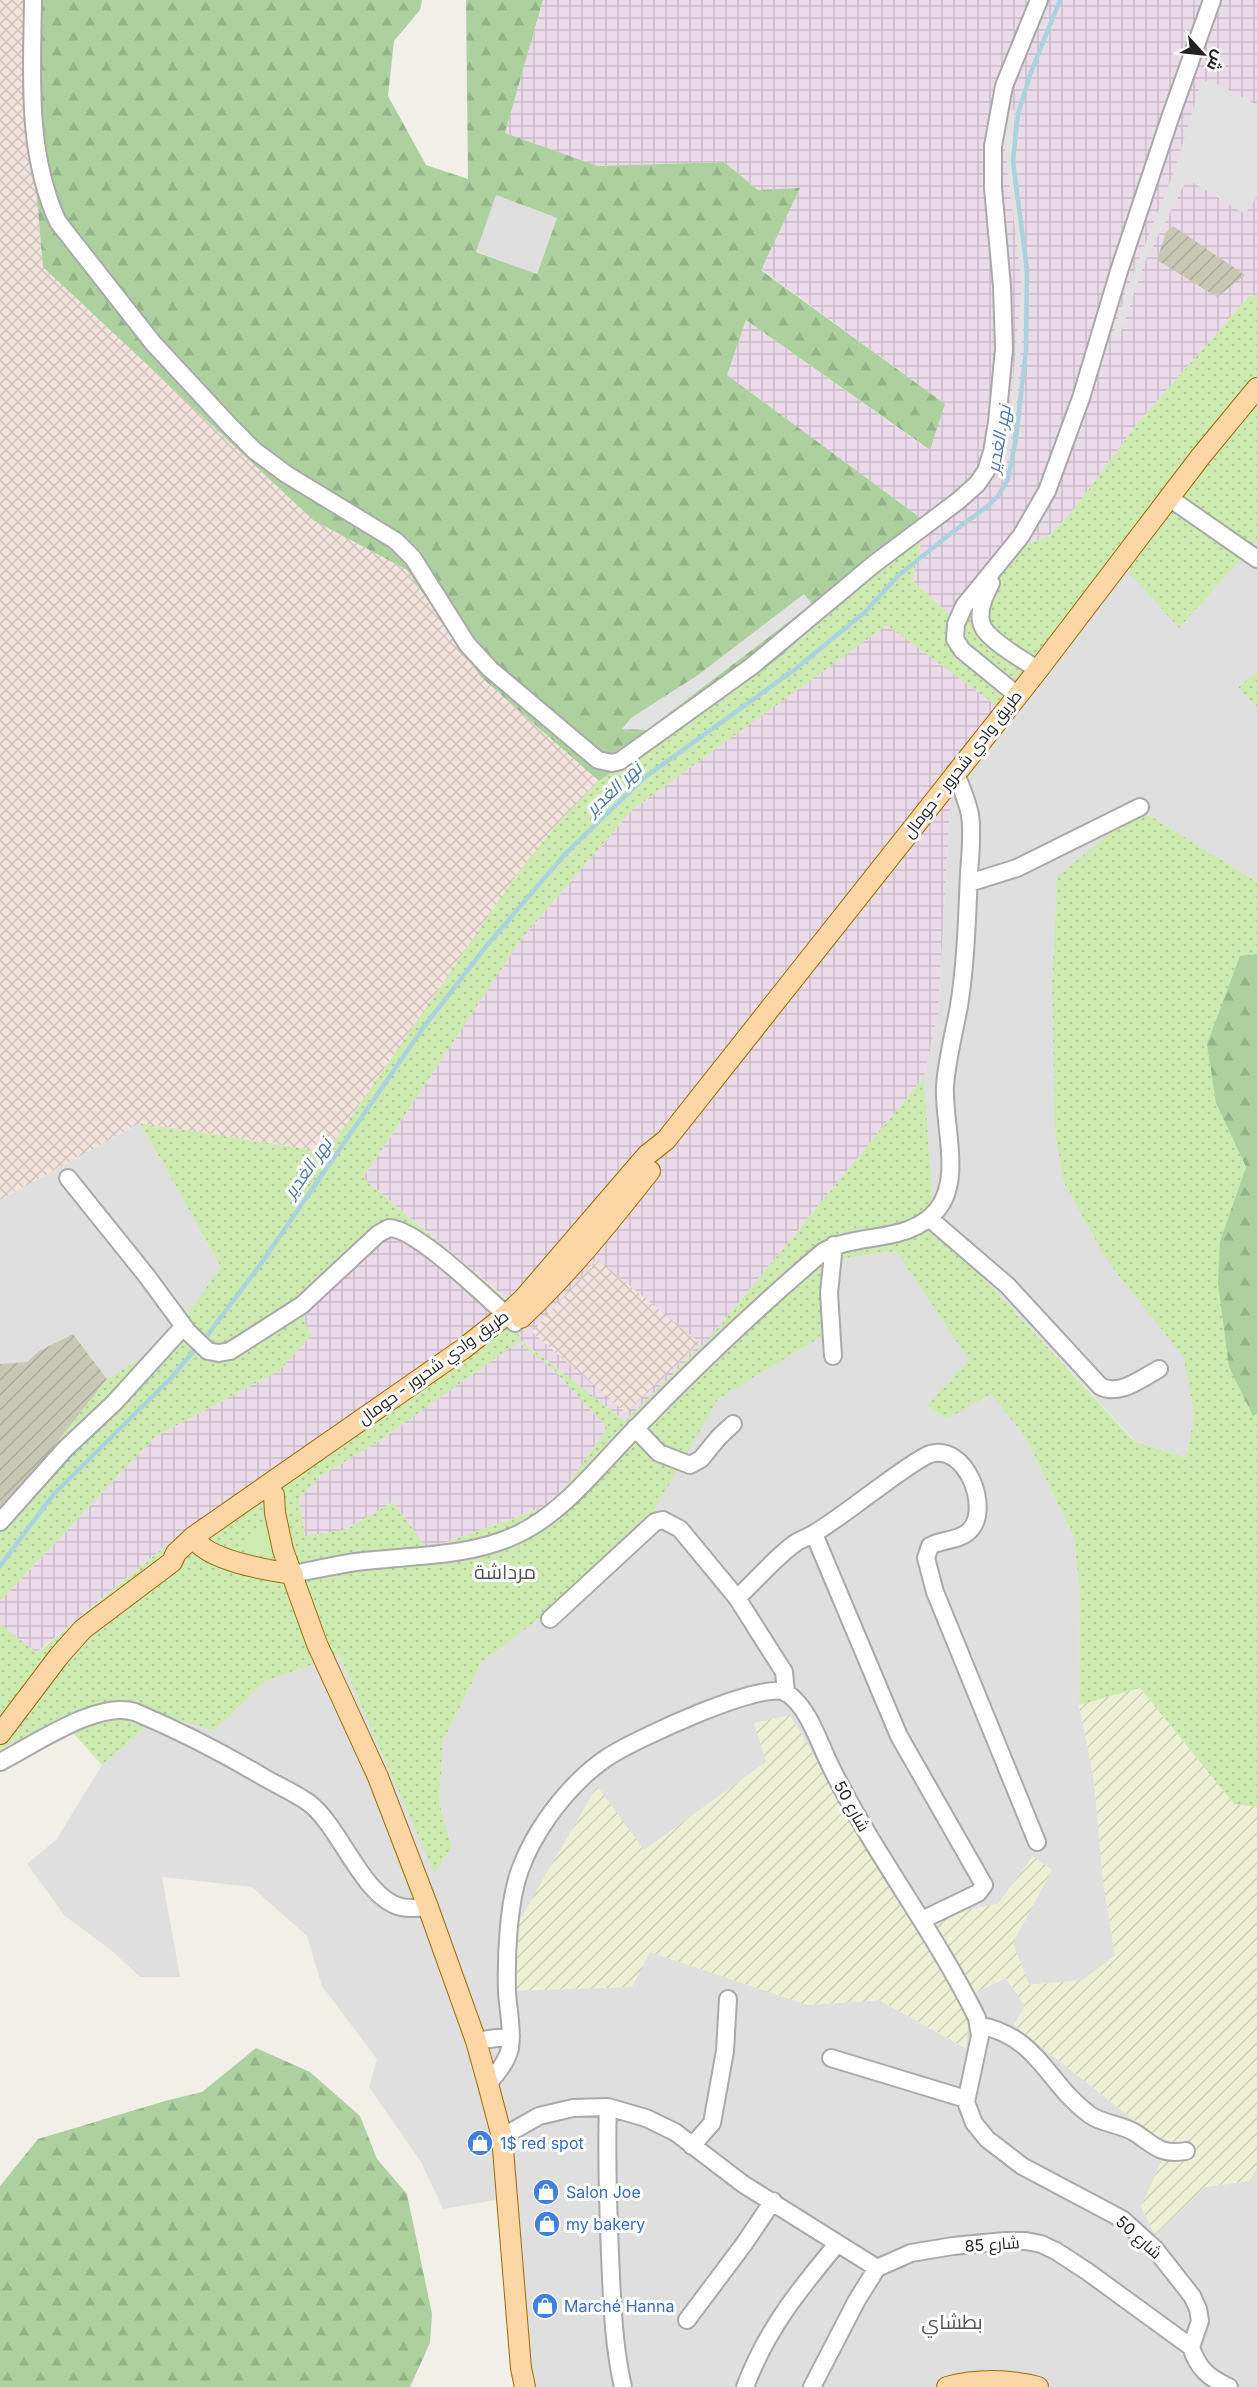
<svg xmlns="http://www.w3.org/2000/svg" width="1257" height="2387" font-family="Inter,Cairo,sans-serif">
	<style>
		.residential { fill: #e0dfdf }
		.industrial { fill: url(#industrial-grid) }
		.military { fill: url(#military-cross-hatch) }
		.construction { fill: url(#construction-furrows) }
		.farmland { fill: url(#farmland-furrows) }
		.grass { fill: url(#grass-dots); fill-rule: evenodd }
		.forest { fill: url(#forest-firs); fill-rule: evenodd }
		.garden { fill: #cdebb0 }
		.parking { fill: #e2e2e2 }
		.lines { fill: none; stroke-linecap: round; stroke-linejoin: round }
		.stream { stroke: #aad3df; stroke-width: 4.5 }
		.minor-casing { stroke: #a9a9a9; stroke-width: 20 }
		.major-casing { stroke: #a06b00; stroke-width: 22 }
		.minor { stroke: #fff; stroke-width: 16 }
		.major { stroke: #fcd6a4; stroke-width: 20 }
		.labels { text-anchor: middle; stroke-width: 6; stroke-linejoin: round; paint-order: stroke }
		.street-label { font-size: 16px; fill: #222; stroke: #fff }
		.shop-label { font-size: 16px; fill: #366cbe; stroke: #fff; text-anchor: start }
		.water-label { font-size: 18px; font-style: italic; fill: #4a7aab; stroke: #fff }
		.quarter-label { font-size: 20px; fill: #555; stroke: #fff }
	</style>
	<defs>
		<pattern id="industrial-grid" width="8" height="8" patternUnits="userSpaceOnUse" patternTransform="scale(1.5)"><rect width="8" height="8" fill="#ebdbe8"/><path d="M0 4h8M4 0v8" fill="none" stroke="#c9bcc7"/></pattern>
		<pattern id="military-cross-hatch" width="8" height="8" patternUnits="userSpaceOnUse" patternTransform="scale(1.5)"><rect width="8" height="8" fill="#f3e3dd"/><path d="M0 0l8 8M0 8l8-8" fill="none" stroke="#d0c2bd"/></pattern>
		<pattern id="construction-furrows" width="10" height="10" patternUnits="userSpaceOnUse" patternTransform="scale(1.5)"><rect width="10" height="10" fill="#c7c7b4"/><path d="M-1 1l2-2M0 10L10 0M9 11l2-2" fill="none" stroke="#abab9a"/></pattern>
		<pattern id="farmland-furrows" width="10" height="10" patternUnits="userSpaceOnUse" patternTransform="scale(1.5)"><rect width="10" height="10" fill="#eef0d5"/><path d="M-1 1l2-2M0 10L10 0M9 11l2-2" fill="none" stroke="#ccceb7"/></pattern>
		<pattern id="grass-dots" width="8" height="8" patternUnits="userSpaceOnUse" patternTransform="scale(1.5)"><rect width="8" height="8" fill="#cdebb0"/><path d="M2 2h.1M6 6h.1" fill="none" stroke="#b0c997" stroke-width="1.8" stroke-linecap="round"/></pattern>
		<pattern id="forest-firs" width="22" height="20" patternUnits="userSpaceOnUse" patternTransform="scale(1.5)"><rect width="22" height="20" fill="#add19e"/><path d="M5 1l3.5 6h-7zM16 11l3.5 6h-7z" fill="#95b388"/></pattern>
	</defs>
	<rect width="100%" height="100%" fill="#f2efe9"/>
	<!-- residential -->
	<path class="residential" d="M 496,195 L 557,218 L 537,274 L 475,251 Z
		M 1257,542 L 1257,672 L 1238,687 L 1257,707 L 1257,882 L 1139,809 L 1057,878 L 1052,985 L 1108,1262 L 1185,1358 L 1194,1416 L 1186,1458 L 1135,1441 L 934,1224 L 924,1077 L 938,1013 L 950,810 L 956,757 L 997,706 L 1124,566 L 1179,628 Z
		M 140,1123 L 221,1267 L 167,1342 L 107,1379 L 73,1334 L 39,1351 L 27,1362 L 0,1364 L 0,1200 Z
		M 896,1251 L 969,1360 L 927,1406 L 947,1419 L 991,1393 L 1026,1438 L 1074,1537 L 1080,1594 L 1079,1705 L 1094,1780 L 1103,1881 L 1115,1956 L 1083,1980 L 1029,1985 L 1012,1943 L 1052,1870 L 998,1904 L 911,1921 L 789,1715 L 766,1762 L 644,1851 L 596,1787 L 650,1952 L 808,2005 L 879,2000 L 965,2048 L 972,1993 L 1006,1978 L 1025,2006 L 1014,2025 L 1168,2147 L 1155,2235 L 1205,2187 L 1249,2181 L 1257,2168 L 1257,2387 L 527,2387 L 496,2200 L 443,2209 L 421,2162 L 369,2087 L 377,2059 L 322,1986 L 307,1936 L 252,1887 L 162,1877 L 180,1977 L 140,1977 L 111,1950 L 65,1916 L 27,1864 L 56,1840 L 102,1765 L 160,1715 L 214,1731 L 266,1681 L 339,1655 L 436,1873 L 452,1847 L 439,1803 L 443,1741 L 482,1662 L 569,1596 L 685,1456 L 718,1399 L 831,1331 L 819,1262 Z"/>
	<!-- industrial -->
	<path class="industrial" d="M 543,0 L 1257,0 L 1257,298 L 1251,294 L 1137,424 L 1074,509 L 1050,535 L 1025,545 L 962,626 L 912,580 L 926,522 L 727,375 L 746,320 L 929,450 L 945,404 L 761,269 L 758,190 L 724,162 L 598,166 L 505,133 Z
		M 887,624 L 997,706 L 956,757 L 950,810 L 938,1013 L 924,1077 L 707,1341 L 625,1421 L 520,1340 L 513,1304 L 363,1178 L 522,938 L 633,809 Z
		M 401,1231 L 497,1316 L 186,1529 L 36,1653 L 0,1624 L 0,1601 L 155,1437 L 280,1370 L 303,1318 L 375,1243 Z
		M 518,1341 L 554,1370 L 608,1428 L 555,1503 L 428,1549 L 393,1502 L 345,1530 L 305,1537 L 299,1499 L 319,1477 L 379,1441 Z"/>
	<!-- military -->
	<path class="military" d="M 0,0 L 34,0 L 313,520 L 407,570 L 480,676 L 599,781 L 560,821 L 520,870 L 327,1152 L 140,1123 L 0,1200 Z
		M 597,1259 L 700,1343 L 626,1413 L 532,1332 Z"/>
	<!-- construction -->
	<path class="construction" d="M 1173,226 L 1245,275 L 1217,297 L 1157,260 L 1166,232 Z
		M 73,1334 L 107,1379 L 0,1515 L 0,1364 L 27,1362 L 39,1351 Z"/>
	<!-- farmland -->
	<path class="farmland" d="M 1140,1688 L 1234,1804 L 1257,1807 L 1257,2168 L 1249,2181 L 1205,2187 L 1155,2235 L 1141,2207 L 1168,2147 L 1014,2025 L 1025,2006 L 1006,1978 L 972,1994 L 966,2048 L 879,2000 L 808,2005 L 650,1952 L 632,1987 L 513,1991 L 514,1930 L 597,1786 L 644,1850 L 766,1762 L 754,1723 L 790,1715 L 911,1921 L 998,1904 L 1033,1856 L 1052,1870 L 1013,1943 L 1029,1985 L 1083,1980 L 1115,1955 L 1103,1881 L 1094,1780 L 1079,1705 Z"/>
	<!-- grass -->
	<path class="grass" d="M 1251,294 L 1257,298 L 1257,542 L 1179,628 L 1124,567 L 997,706 L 887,625 L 633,809 L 522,938 L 363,1178 L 513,1305 L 520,1340 L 625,1421 L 707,1341 L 924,1077 L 934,1224 L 1134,1441 L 1186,1458 L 1194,1416 L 1184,1358 L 1108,1262 L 1063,1181 L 1055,1129 L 1052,985 L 1057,877 L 1139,809 L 1257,882 L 1257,954 L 1240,956 L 1216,1103 L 1246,1167 L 1220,1241 L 1254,1416 L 1257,1414 L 1257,1807 L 1234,1804 L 1140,1688 L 1079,1705 L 1080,1594 L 1074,1537 L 1026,1438 L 991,1394 L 947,1419 L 927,1406 L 969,1360 L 896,1251 L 819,1262 L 831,1331 L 718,1399 L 646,1525 L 569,1596 L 482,1662 L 443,1741 L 439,1803 L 452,1847 L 435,1874 L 339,1655 L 266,1681 L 214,1731 L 160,1715 L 102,1765 L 62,1721 L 0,1749 L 0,1624 L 37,1653 L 186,1529 L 496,1316 L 401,1231 L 376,1243 L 303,1318 L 311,1336 L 280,1370 L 155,1437 L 0,1601 L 0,1515 L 107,1379 L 167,1342 L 221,1267 L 140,1123 L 327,1152 L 520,870 L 560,821 L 599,781 L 778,659 L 926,522 L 912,580 L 962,626 L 1025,545 L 1050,535 L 1074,509 L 1137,424 ZM 518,1342 L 554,1370 L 607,1428 L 555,1503 L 428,1549 L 393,1502 L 345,1530 L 305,1536 L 299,1499 L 319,1477 L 379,1441 Z
		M 1257,672 L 1257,707 L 1238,687 Z"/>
	<!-- forest -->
	<path class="forest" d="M 34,0 L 422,0 L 420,10 L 394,41 L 388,96 L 426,165 L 468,179 L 466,0 L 543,0 L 505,133 L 598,166 L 724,162 L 758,190 L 800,188 L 761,270 L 945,404 L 930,450 L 746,320 L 727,375 L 926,522 L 778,659 L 599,781 L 480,676 L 407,570 L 313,520 L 43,267 L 23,39 ZM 496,195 L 557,218 L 537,274 L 476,252 Z
		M 1257,954 L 1257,1414 L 1253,1416 L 1229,1367 L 1218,1283 L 1220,1241 L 1246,1167 L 1216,1103 L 1207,1044 L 1240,956 Z
		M 256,2048 L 310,2072 L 360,2116 L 377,2159 L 407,2194 L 432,2314 L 430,2343 L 410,2387 L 0,2387 L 0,2186 L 38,2139 L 165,2101 L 202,2092 Z"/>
	<!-- garden -->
	<path class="garden" d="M 266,1526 L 277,1558 L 238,1548 Z"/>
	<!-- parking -->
	<path class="parking" d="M 1208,79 L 1257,105 L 1257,196 L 1245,214 L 1187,179 L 1144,264 L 1119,338 L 1113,335 L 1126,292 L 1174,172 L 1200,86 Z
		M 1015,109 L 1011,168 L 1024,256 L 1025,302 L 1016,408 L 1006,469 L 1003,478 L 998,478 L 1012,393 L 1022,284 L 1004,142 L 1008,114 Z
		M 804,594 L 812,604 L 647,730 L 622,729 L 631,718 L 698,675 Z"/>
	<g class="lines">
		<!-- stream -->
		<path class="stream" d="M 0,1566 L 53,1495 L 171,1378 L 209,1333 L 260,1265 L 423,1028 L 488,944 L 566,853 L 644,778 L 794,670 L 864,613 L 899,575 L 950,534 L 989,505 L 998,496 L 1008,479 L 1016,438 L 1026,350 L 1027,270 L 1013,161 L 1018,114 L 1031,72 L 1060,0"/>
		<!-- minor casing -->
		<g class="minor-casing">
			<path id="minor" d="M 33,0 C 32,75 26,153 58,222 L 153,343 L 231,427 L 255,451 L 286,474 L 396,541 L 413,558 L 467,644 L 490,669 L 598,760 L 612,763 L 620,761 L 752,666 L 874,564 L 958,501 L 977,484 L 986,471 L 992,452 L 997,422 L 1004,349 L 1002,286 L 993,188 L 993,146 L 1004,86 L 1039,0
				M 1168,497 L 1257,559
				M 991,583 C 985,595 977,611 982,625 C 987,640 1024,660 1038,670
				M 1017,695 L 962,650 L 955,639 L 956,624 L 964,606 L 1021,536 L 1047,491 L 1081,398 L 1119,271 L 1170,118 L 1212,0
				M 969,883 L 1017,868 L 1140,807
				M 68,1178 L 146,1275 L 188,1332 L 208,1351 L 219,1353 L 230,1351 L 302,1305 L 378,1234 L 389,1228 C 417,1228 491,1302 515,1323
				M 929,1218 L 1008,1286 L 1100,1386 C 1119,1397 1142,1378 1159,1369
				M 833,1356 L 829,1293 L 834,1245
				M 635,1428 L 659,1453 L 690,1465 L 701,1459 L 719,1437 L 733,1424
				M 0,1522 L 65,1449 L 114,1403 L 183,1327
				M 814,1534 L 899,1736 L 984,1885 L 978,1893 L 922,1920
				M 293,1574 C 314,1570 335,1565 356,1562 C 409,1555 466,1558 516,1535 C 564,1513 599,1465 635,1429 C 695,1367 758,1307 824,1251 C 859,1232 909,1244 937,1210 C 963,1179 943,1124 945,1086 C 947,1059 954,1033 959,1006 C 966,962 967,918 969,874 C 970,855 973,834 970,815 C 967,800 961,786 955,772
				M 550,1619 L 655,1522 L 663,1520 L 680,1529 L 737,1598
				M 786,1693 L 784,1672 L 737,1598 C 755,1582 777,1555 797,1542 C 802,1539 808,1537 813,1534 C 835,1521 856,1504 877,1489 C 888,1481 919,1458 930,1454 C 966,1443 990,1507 971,1529 C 961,1541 943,1539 930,1546 L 926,1558 L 935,1592 L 1037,1842
				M 0,1762 C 34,1745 97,1700 135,1712 C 180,1731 223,1753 265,1778 C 279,1786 295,1793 309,1803 C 340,1826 363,1898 401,1907 C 410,1909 419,1908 428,1907
				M 978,2025 C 1040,2037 1046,2083 1090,2115 C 1105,2125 1123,2124 1137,2134 C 1156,2147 1161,2155 1186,2151
				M 476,2041 L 511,2036
				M 831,2058 L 966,2099
				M 488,2084 C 497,2073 507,2062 510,2048 C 513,2030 508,2010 507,1992 C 506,1957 508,1903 520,1870 C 533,1834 558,1800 586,1774 C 593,1768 600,1762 608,1757 C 632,1741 765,1678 787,1693 C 809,1708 819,1743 830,1765 C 873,1853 934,1930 977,2018 L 980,2036 L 966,2102 L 974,2123 L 987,2139 L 1022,2166 L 1122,2219 L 1155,2249 L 1192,2296 L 1198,2309 L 1200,2321 L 1191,2347
				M 608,2107 C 606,2156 608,2205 610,2254 C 612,2298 613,2344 623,2387
				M 502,2137 L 539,2116 L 573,2108 L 608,2107 L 646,2118 L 675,2132 L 743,2184 L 877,2268
				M 692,2146 L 712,2123 L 725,2051 L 728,1999
				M 687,2320 L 744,2244 L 773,2201
				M 745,2387 C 767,2329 798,2291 837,2244
				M 812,2387 L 857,2300 L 877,2268 L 911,2253 L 953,2246 L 1005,2241 L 1026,2241 L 1041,2244 L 1056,2251 L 1088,2272 L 1191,2347 C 1198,2369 1209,2378 1229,2387"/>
		</g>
		<!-- major casing -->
		<g class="major-casing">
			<path id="major" d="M 521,1318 C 569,1273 609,1223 650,1171
				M 274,1495 L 275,1513 L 283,1550 L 317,1644 L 378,1777 L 428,1907 L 476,2041 L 488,2084 L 502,2137 L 521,2368 L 525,2387
				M 193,1537 C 207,1561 267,1570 293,1574
				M 0,1734 L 59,1656 L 83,1629 L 172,1562 L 176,1553 L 193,1537 L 463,1349 L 506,1315 L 524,1298 L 647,1155 L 666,1140 L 1038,670 L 1201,456 L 1257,388
				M 947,2387 C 976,2379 1009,2379 1038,2387"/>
		</g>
		<!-- minor -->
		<use href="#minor" class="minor"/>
		<!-- major -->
		<use href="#major" class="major"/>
	</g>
	<!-- icons -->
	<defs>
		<g id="shop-disc" transform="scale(1.35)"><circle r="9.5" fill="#3f7fe0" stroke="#fff"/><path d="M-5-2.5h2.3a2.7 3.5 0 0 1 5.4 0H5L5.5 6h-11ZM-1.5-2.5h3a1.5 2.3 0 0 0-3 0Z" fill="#fff"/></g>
	</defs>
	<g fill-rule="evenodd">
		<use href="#shop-disc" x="480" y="2143"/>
		<use href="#shop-disc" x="546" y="2192"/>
		<use href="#shop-disc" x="547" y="2224"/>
		<use href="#shop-disc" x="545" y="2306"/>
	</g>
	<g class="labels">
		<!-- street labels -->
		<g class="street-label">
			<text transform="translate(962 764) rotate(-52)" y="6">طريق وادي شحرور - حومال</text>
			<text transform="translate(433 1367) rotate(-36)" y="6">طريق وادي شحرور - حومال</text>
			<text transform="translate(852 1806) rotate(61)" y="6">شارع 50</text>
			<text transform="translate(1139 2237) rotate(42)" y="6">شارع 50</text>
			<text transform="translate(992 2244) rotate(-4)" y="6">شارع 85</text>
		</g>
		<!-- shop labels -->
		<g class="shop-label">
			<text x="500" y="2149">1$ red spot</text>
			<text x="566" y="2198">Salon Joe</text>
			<text x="566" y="2230">my bakery</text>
			<text x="564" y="2312">Marché Hanna</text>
		</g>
		<!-- water labels -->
		<g class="water-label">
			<text transform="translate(999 439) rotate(-80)" y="6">نهر الغدير</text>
			<text transform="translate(614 789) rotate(-43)" y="6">نهر الغدير</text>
			<text transform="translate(308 1168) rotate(-55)" y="6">نهر الغدير</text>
		</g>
		<!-- quarter labels -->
		<g class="quarter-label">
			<text x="505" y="1579">مرداشة</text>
			<text x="952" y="2329">بطشاي</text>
		</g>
	</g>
	<!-- north arrow -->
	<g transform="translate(1203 54) rotate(117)" stroke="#ffffff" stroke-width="4.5" paint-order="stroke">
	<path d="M0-4.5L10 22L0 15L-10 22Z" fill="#222222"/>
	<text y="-9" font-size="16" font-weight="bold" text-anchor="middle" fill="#222222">ش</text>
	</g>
</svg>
